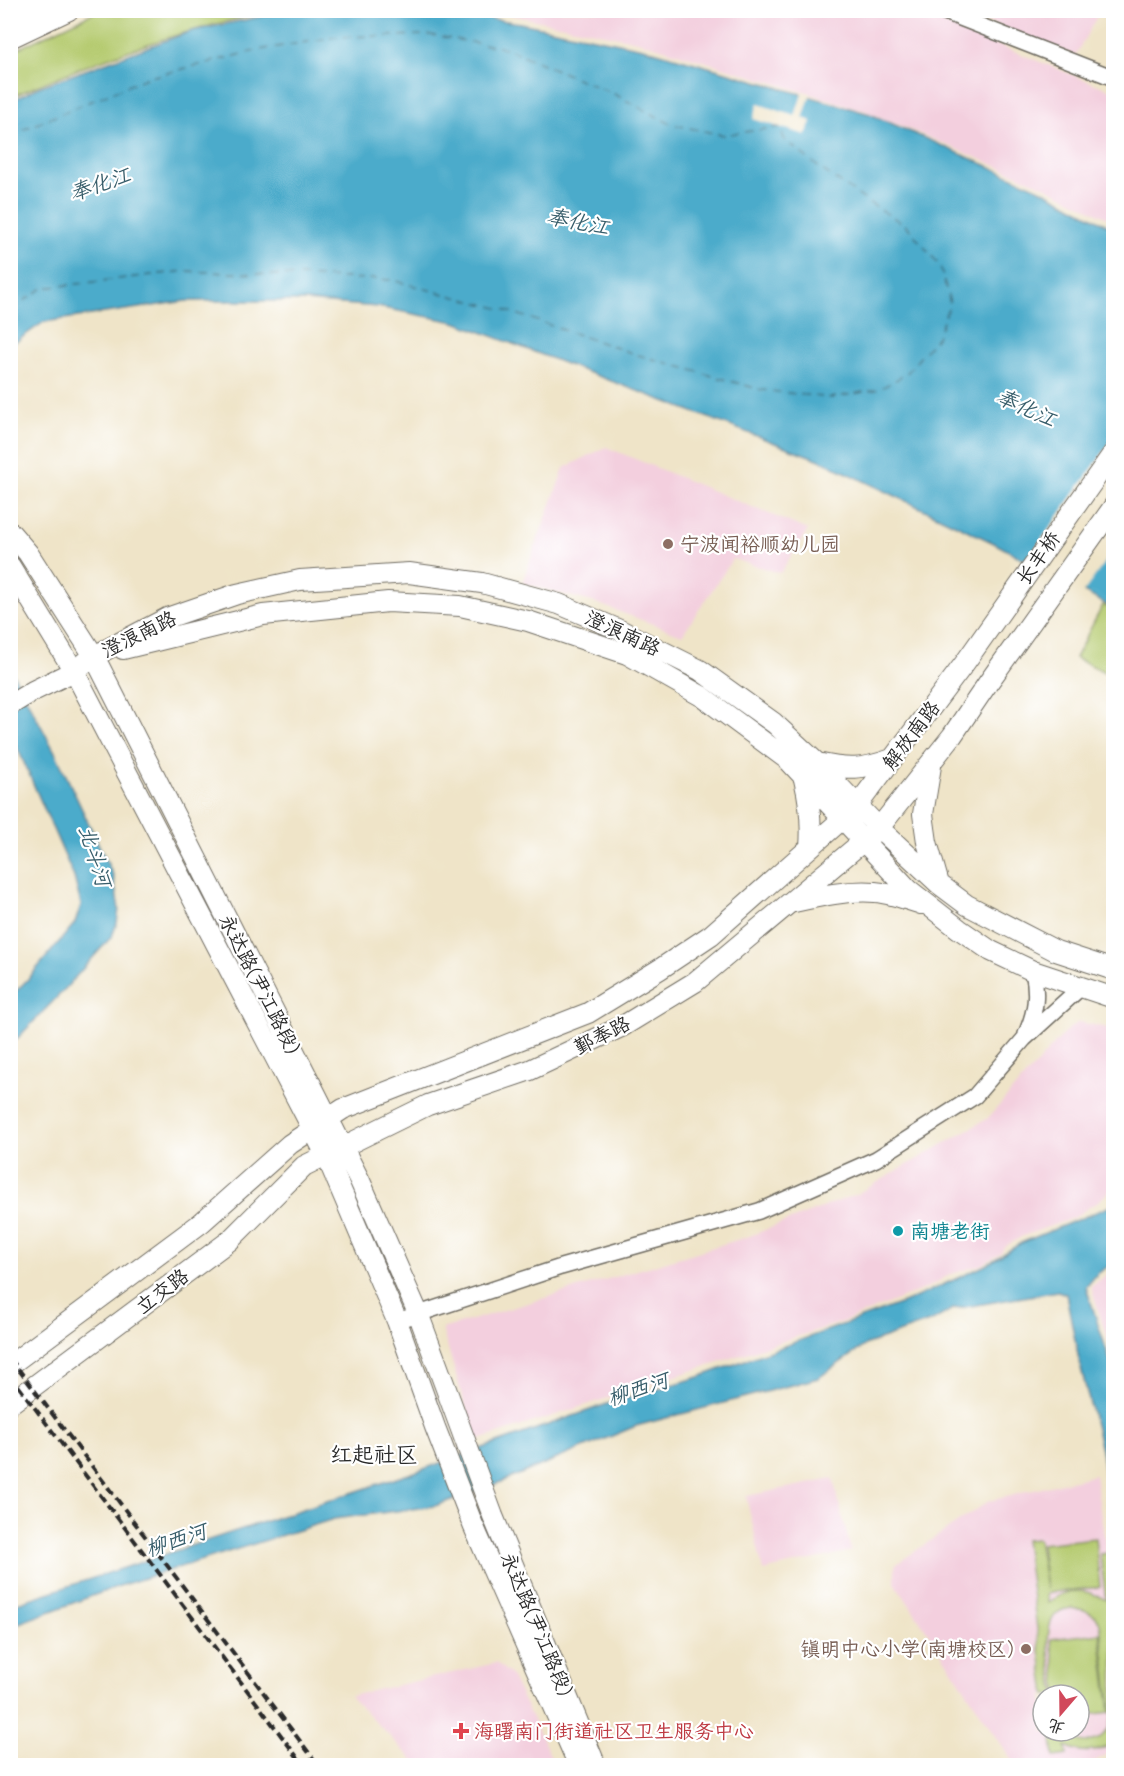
<svg xmlns="http://www.w3.org/2000/svg" width="1124" height="1776" font-family="'Comic Neue','LXGW WenKai TC',sans-serif">
	<style>
		.built { fill: #f3cfde; fill-rule: evenodd }
		.green { fill: #b5cb6f; stroke: #707b4d; stroke-width: 1.5 }
		.water { fill: #4cabcb; stroke: #3c6b7b; stroke-width: 1.5 }
		.pier { fill: #efe4c8 }
		.lines { fill: none; stroke-linecap: round; stroke-linejoin: round }
		.ferry { stroke: #385e6b; stroke-width: 1.5; stroke-dasharray: 8 6; stroke-linecap: butt }
		.minor-casing { stroke: #706c62; stroke-width: 18 }
		.major-casing { stroke: #706c62; stroke-width: 22 }
		.minor { stroke: #fff; stroke-width: 15 }
		.major { stroke: #fff; stroke-width: 20 }
		.rail { stroke: #2b2b2b; stroke-width: 4; stroke-dasharray: 9 4.5; stroke-linecap: butt }
		.education-dot { fill: #8d6e63; stroke: #fff; stroke-width: 2 }
		.culture-dot { fill: #0f9aa8; stroke: #fff; stroke-width: 2 }
		.health-dot { fill: #e0444e; stroke: #fff; stroke-width: 2 }
		.labels { text-anchor: middle; stroke-width: 4.5; stroke-linejoin: round; paint-order: stroke }
		.education-label { font-size: 20px; fill: #785e54; stroke: #fff; text-anchor: start }
		.street-label { font-size: 20px; fill: #2b2b2b; stroke: #fff }
		.culture-label { font-size: 20px; fill: #0d838f; stroke: #fff; text-anchor: start }
		.health-label { font-size: 20px; fill: #be3a42; stroke: #fff; text-anchor: start }
		.water-label { font-size: 21px; font-style: italic; fill: #385e6b; stroke: #fff }
		.quarter-label { font-size: 22px; fill: #2b2b2b; stroke: #fff }
	</style>
	<rect width="100%" height="100%" fill="#fff"/>
	<filter id="ink" filterUnits="userSpaceOnUse"><feTurbulence type="fractalNoise" baseFrequency=".0167" numOctaves="2"/><feDisplacementMap in="SourceGraphic" scale="12" xChannelSelector="R" yChannelSelector="G"/><feConvolveMatrix kernelMatrix="1 2 1 2 8 2 1 2 1" color-interpolation-filters="sRGB"/></filter>
	<filter id="wash" filterUnits="userSpaceOnUse"><feTurbulence type="fractalNoise" baseFrequency=".008" numOctaves="4" result="noise"/><feDisplacementMap in="SourceGraphic" scale="24" xChannelSelector="R" yChannelSelector="G"/><feGaussianBlur stdDeviation="1.35" result="paint"/><feColorMatrix in="noise" values="0 0 0 0 0 0 0 0 0 0 0 0 0 0 0 0 0 1.4 0 .05"/><feComposite in="paint" operator="in"/></filter>
	<g filter="url(#wash)">
		<rect width="100%" height="100%" fill="#efe4c8"/>
		<!-- built -->
		<path class="built" d="M 491,11 L 913,11 L 1113,91 L 1113,221 L 1046,187 L 866,111 L 638,41 Z
			M 960,11 L 1100,11 L 1075,56 Z
			M 606,447 L 808,530 L 780,573 L 733,559 L 682,635 L 596,603 L 522,583 L 564,468 Z
			M 1079,1022 L 1113,1029 L 1113,1189 L 1097,1202 L 1073,1218 L 1023,1236 L 1004,1247 L 1001,1253 L 983,1264 L 949,1275 L 929,1287 L 845,1321 L 476,1441 L 442,1329 L 747,1237 L 857,1194 L 987,1119 L 1067,1030 Z
			M 1113,1269 L 1113,1357 L 1091,1287 Z
			M 1095,1475 L 1114,1603 L 1113,1751 L 1088,1765 L 1015,1765 L 895,1583 L 895,1565 L 989,1501 ZM 1043,1695 L 1079,1695 L 1079,1731 L 1043,1731 Z
			M 833,1479 L 851,1551 L 763,1571 L 746,1496 Z
			M 496,1663 L 511,1675 L 555,1765 L 418,1765 L 350,1696 Z"/>
		<!-- green -->
		<path class="green" d="M 99,10 L 273,10 L 273,11 C 182,29 95,60 11,97 L 11,52 Z
			M 1103,605 L 1113,610 L 1113,676 L 1075,658 Z
			M 1095,1538 L 1100,1587 L 1046,1593 L 1048,1603 C 1066,1587 1086,1588 1106,1600 L 1100,1554 L 1109,1553 L 1114,1590 L 1113,1744 C 1097,1752 1083,1755 1066,1746 L 1067,1755 L 1054,1757 L 1051,1731 C 1067,1731 1064,1736 1077,1740 C 1095,1747 1110,1733 1112,1717 L 1100,1623 C 1096,1614 1088,1610 1078,1609 C 1032,1602 1052,1669 1056,1695 L 1046,1695 L 1025,1540 L 1038,1539 L 1046,1589 L 1041,1544 Z
			M 1100,1633 L 1110,1712 L 1079,1716 L 1079,1695 L 1058,1695 L 1051,1639 Z"/>
		<!-- water -->
		<path class="water" d="M 288,11 L 439,11 L 520,23 L 643,48 L 870,114 L 1040,189 L 1113,228 L 1113,608 L 994,543 L 820,460 L 455,322 L 378,307 L 305,301 L 186,301 L 44,322 L 11,345 L 11,101 L 39,87 L 192,31 Z
			M 10,668 L 55,752 L 113,875 L 119,909 L 117,923 L 112,936 L 64,990 L 11,1045 L 11,996 L 28,979 L 75,923 L 81,905 L 74,877 L 11,733 Z
			M 1113,1205 L 1113,1263 L 1097,1274 L 1086,1287 L 1113,1370 L 1113,1539 L 1101,1449 L 1079,1360 L 1066,1294 L 1058,1291 L 953,1309 L 932,1321 L 867,1344 L 818,1378 L 636,1426 L 501,1482 L 435,1506 L 334,1519 L 119,1586 L 11,1626 L 11,1605 L 418,1471 L 607,1404 L 699,1377 L 908,1301 L 986,1265 L 1021,1243 Z"/>
		<!-- pier -->
		<path class="pier" d="M 803,91 L 811,93 L 803,118 L 811,121 L 806,135 L 753,119 L 758,104 L 795,116 Z
			M 1113,439 L 1114,550 L 1082,594 L 1025,563 Z"/>
		<g class="lines">
			<!-- ferry -->
			<path class="ferry" d="M 10,135 L 146,78 L 259,50 L 336,37 L 431,35 L 505,48 L 614,94 L 671,124 L 723,135 L 779,127 L 785,140 L 821,169 L 868,202 L 907,226 L 940,266 L 950,303 L 937,337 L 906,374 L 880,389 L 831,398 L 762,390 L 635,354 L 505,310 L 392,280 L 185,271 L 43,288 L 10,310"/>
		</g>
	</g>
	<g filter="url(#ink)">
		<g class="lines">
			<!-- minor casing -->
			<g class="minor-casing">
				<path id="minor" d="M 940,10 L 1114,78
					M 1026,1034 C 1036,1011 1038,995 1033,971
					M 397,1321 L 561,1267 L 759,1211 L 876,1159 L 975,1096 L 1024,1039 L 1080,988"/>
			</g>
			<!-- major casing -->
			<g class="major-casing">
				<path id="major" d="M 10,19 L 28,10
					M 10,38 L 69,10
					M 10,532 L 28,553 L 94,656 L 360,1181 L 418,1313 L 493,1516 L 596,1766
					M 10,566 L 74,671 L 326,1155 L 397,1321 L 435,1427 L 473,1525 L 579,1766
					M 123,649 L 263,615 L 388,602 L 460,606 L 528,621 L 627,654 L 703,697 L 788,760 L 909,890 L 959,929 L 991,951 L 1033,971 L 1114,998
					M 10,705 L 33,691 L 74,671 L 94,656 L 167,618 L 237,594 L 300,580 L 409,573 L 482,583 L 559,604 L 622,631 L 700,670 L 774,723 L 817,763 L 879,828 L 939,884 L 967,905 L 1056,951 L 1114,970
					M 817,763 C 849,770 861,770 892,759
					M 931,766 L 923,814 L 927,842 L 939,884
					M 804,779 C 810,803 812,823 810,847
					M 794,902 C 820,896 847,890 875,892 C 890,893 906,899 921,904
					M 10,1365 L 201,1223 L 290,1144 L 343,1109 L 588,1013 L 660,969 L 711,935 L 857,806 L 964,664 L 1114,452
					M 10,1404 L 229,1241 L 304,1166 L 428,1105 L 530,1070 L 623,1026 L 695,982 L 879,828 L 952,736 L 988,683 L 1114,506"/>
			</g>
			<!-- minor -->
			<use href="#minor" class="minor"/>
			<!-- major -->
			<use href="#major" class="major"/>
			<!-- rail -->
			<path class="rail" d="M 10,1358 L 319,1766
				M 10,1375 L 304,1766"/>
		</g>
	</g>
	<!-- markers -->
	<g class="education-dot">
		<circle cx="668" cy="544" r="6"/>
		<circle cx="1026" cy="1649" r="6"/>
	</g>
	<circle class="culture-dot" cx="898" cy="1231" r="6"/>
	<path class="health-dot" d="M458 1722h6v6h6v6h-6v6h-6v-6h-6v-6h6z"/>
	<g class="labels">
		<!-- education labels -->
		<g class="education-label">
			<text x="680" y="551">宁波闻裕顺幼儿园</text>
			<text x="1014" y="1656" text-anchor="end">镇明中心小学(南塘校区)</text>
		</g>
		<!-- street labels -->
		<g class="street-label">
			<text transform="translate(1038 558) rotate(-55)" y="7">长丰桥</text>
			<text transform="translate(623 633) rotate(25)" y="7">澄浪南路</text>
			<text transform="translate(139 634) rotate(-26)" y="7">澄浪南路</text>
			<text transform="translate(911 735) rotate(-53)" y="7">解放南路</text>
			<text transform="translate(260 984) rotate(63)" y="7">永达路(尹江路段)</text>
			<text transform="translate(602 1035) rotate(-27)" y="7">鄞奉路</text>
			<text transform="translate(162 1291) rotate(-37)" y="7">立交路</text>
			<text transform="translate(537 1624) rotate(67)" y="7">永达路(尹江路段)</text>
		</g>
		<!-- culture labels -->
		<g class="culture-label">
			<text x="910" y="1238">南塘老街</text>
		</g>
		<!-- health labels -->
		<g class="health-label">
			<text x="474" y="1738">海曙南门街道社区卫生服务中心</text>
		</g>
		<!-- water labels -->
		<g class="water-label">
			<text transform="translate(100 184) rotate(-19)" y="7">奉化江</text>
			<text transform="translate(578 222) rotate(11)" y="7">奉化江</text>
			<text transform="translate(1026 408) rotate(24)" y="7">奉化江</text>
			<text transform="translate(95 856) rotate(73)" y="7">北斗河</text>
			<text transform="translate(638 1389) rotate(-18)" y="7">柳西河</text>
			<text transform="translate(176 1540) rotate(-18)" y="7">柳西河</text>
		</g>
		<!-- quarter labels -->
		<g class="quarter-label">
			<text x="374" y="1462">红起社区</text>
		</g>
	</g>
	<!-- margin -->
	<rect width="1124" height="1776" fill="none" stroke="#fff" stroke-width="36"/>
	<!-- north arrow -->
	<g transform="translate(1061 1713) rotate(200)"><circle r="28" fill="#ffffff" stroke="#aaaaaa" stroke-width="1.5"/>
	<path d="M0-4.5L10 22L0 15L-10 22Z" fill="#d1495b"/>
	<text y="-9" font-size="16" font-weight="bold" text-anchor="middle" fill="#2b2b2b">北</text>
	</g>
</svg>
